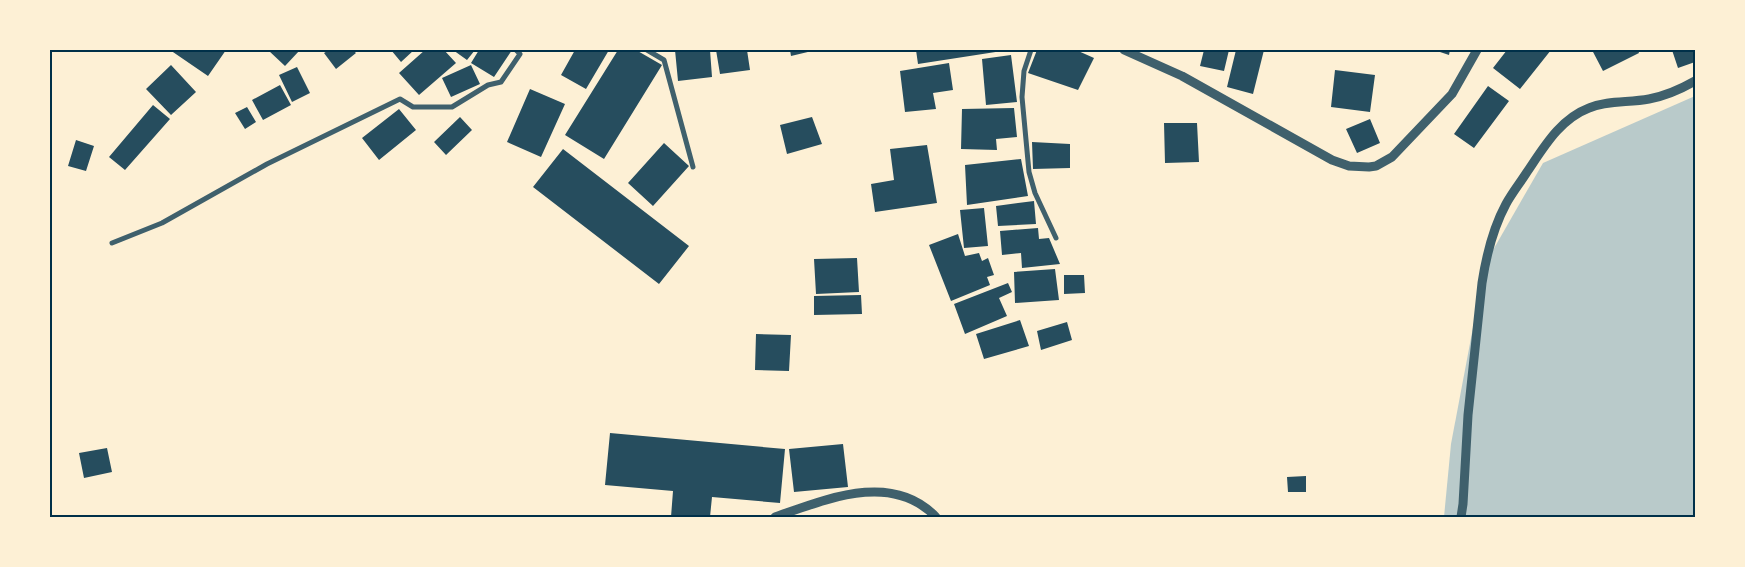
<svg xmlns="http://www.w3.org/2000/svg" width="1745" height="567" font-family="'IBM Plex Serif',serif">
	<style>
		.green { fill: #b9caca }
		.building { fill: #264d5e }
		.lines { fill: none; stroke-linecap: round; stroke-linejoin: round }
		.minor { stroke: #3f606c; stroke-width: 5 }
		.tertiary { stroke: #3f606c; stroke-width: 9 }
		.neatline { fill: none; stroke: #003049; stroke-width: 2 }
	</style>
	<rect width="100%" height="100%" fill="#fdf0d5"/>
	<!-- green -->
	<path class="green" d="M 1695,96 L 1695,517 L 1444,517 L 1451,444 L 1485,264 L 1543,163 Z"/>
	<!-- building -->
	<path class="building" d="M 170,50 L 226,50 L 208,76 Z
		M 268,50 L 300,50 L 285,66 Z
		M 329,50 L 353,50 L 356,53 L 336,69 L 324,53 Z
		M 391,50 L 414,50 L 401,62 Z
		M 425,50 L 444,50 L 456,63 L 419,95 L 399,73 Z
		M 453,50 L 475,50 L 467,60 Z
		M 479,50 L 512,50 L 494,77 L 471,63 Z
		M 575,50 L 609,50 L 586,89 L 561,75 Z
		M 618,50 L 636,50 L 662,65 L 604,159 L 565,135 Z
		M 675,50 L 710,50 L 712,77 L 678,81 Z
		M 716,50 L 747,50 L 750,70 L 720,74 Z
		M 790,50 L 812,50 L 812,51 L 791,56 Z
		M 916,50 L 1002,50 L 1002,51 L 918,64 Z
		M 1037,50 L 1076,50 L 1094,58 L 1078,90 L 1028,73 Z
		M 1204,50 L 1229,50 L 1224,71 L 1200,66 Z
		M 1236,50 L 1264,50 L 1253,94 L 1227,87 Z
		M 1434,50 L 1450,50 L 1449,55 Z
		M 1507,50 L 1551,50 L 1520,89 L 1493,68 Z
		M 1592,50 L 1638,50 L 1639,53 L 1603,71 Z
		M 1672,50 L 1695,50 L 1695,62 L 1678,68 Z
		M 1011,55 L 1017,102 L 986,105 L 982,59 Z
		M 949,63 L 953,90 L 933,93 L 936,109 L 905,112 L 900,71 Z
		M 171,65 L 196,92 L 171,115 L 146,89 Z
		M 471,65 L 480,84 L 451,97 L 442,78 Z
		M 297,67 L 310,93 L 292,102 L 279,75 Z
		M 1335,70 L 1375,75 L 1370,112 L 1331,107 Z
		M 280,85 L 291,105 L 263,120 L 252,100 Z
		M 1488,86 L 1509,101 L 1474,148 L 1454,134 Z
		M 530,89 L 565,104 L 541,157 L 507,142 Z
		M 153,105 L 170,119 L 125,170 L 109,157 Z
		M 247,107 L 256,122 L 245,129 L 235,113 Z
		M 1014,108 L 1017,137 L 996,139 L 997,150 L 961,149 L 962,109 Z
		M 399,109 L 416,130 L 379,160 L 362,138 Z
		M 460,117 L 472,130 L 446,155 L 434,142 Z
		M 812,117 L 822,144 L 787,154 L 780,125 Z
		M 1370,119 L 1380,143 L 1357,153 L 1346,129 Z
		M 1164,123 L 1197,123 L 1199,162 L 1165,163 Z
		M 76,140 L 94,146 L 86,171 L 68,166 Z
		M 1032,142 L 1070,144 L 1070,168 L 1033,169 Z
		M 664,143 L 689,166 L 653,206 L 628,183 Z
		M 927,145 L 937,203 L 875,212 L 871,184 L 894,180 L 890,149 Z
		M 563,149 L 689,246 L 659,284 L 533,187 Z
		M 1021,159 L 1028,196 L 967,205 L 965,165 Z
		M 1034,201 L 1036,224 L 998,226 L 996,206 Z
		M 984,208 L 988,246 L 964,248 L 960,210 Z
		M 1038,228 L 1039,239 L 1049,238 L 1060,264 L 1022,268 L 1021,253 L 1002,255 L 1000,231 Z
		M 958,234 L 965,256 L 979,253 L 982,261 L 988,258 L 994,275 L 987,277 L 990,285 L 951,301 L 929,245 Z
		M 857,258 L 859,292 L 816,294 L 814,259 Z
		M 1055,269 L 1059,300 L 1015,303 L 1014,272 Z
		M 1064,275 L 1084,275 L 1085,293 L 1064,294 Z
		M 1008,283 L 1012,292 L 999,298 L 1007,316 L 965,334 L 954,304 Z
		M 861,295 L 862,314 L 814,315 L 814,296 Z
		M 1020,320 L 1029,346 L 984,359 L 976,334 Z
		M 1067,322 L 1072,340 L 1041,350 L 1037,331 Z
		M 756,334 L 791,335 L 789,371 L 755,370 Z
		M 610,433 L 785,449 L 780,503 L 712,497 L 710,517 L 671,517 L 673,491 L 605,485 Z
		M 843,444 L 848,487 L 794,492 L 789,449 Z
		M 107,448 L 112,472 L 84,478 L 79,453 Z
		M 1306,476 L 1306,492 L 1288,492 L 1287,477 Z"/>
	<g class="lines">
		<!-- minor -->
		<path class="minor" d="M 647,50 L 664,60 L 693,167
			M 1031,50 L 1024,71 L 1022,97 L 1029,172 L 1035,193 L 1056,238
			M 112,243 L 162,223 L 267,164 L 400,99 L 413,107 L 452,107 L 488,85 L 501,82 L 520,54 L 516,50"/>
		<!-- tertiary -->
		<path class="tertiary" d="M 1124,50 L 1182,76 L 1332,160 L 1349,166 L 1369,167 L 1376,166 L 1392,157 L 1452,94 L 1477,50
			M 775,517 C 827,499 892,471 936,517
			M 1461,517 L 1463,504 L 1468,415 L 1482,283 C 1486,257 1493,228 1506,204 C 1512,193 1520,183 1527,172 C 1544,147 1560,119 1589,108 C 1608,100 1629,103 1649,99 C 1665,96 1681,89 1695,81"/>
	</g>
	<!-- border -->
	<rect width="1745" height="567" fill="none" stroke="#fdf0d5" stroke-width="102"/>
	<rect x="51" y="51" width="1643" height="465" class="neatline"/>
</svg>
